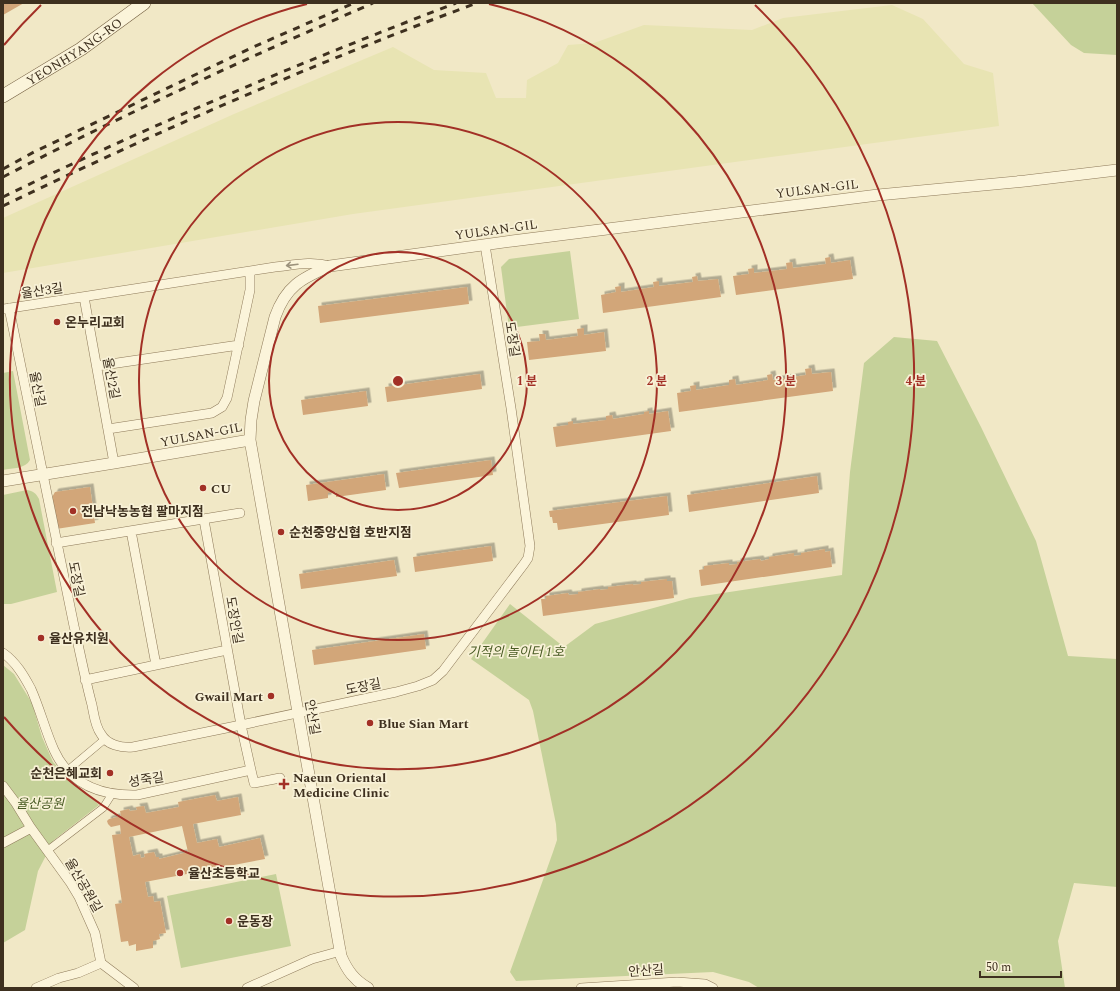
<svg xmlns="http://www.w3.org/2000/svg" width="1120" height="991" font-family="Spectral,'Noto Sans KR',serif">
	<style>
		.farmland { fill: #e8e4b3 }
		.green { fill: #c5d199 }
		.building { fill: #d2a679; fill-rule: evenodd; filter: url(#shadow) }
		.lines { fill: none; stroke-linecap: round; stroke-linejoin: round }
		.pedestrian-casing { stroke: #8e7a5a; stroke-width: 8 }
		.minor-casing { stroke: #8e7a5a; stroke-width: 10 }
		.tertiary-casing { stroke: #8e7a5a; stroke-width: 12 }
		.secondary-casing { stroke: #705b3d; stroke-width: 14 }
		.pedestrian { stroke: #fbf4da; stroke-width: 7 }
		.minor { stroke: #fbf4da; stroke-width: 9 }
		.tertiary { stroke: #fbf4da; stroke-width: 11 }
		.secondary { stroke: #fbf4da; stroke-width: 13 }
		.rail { stroke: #3e301f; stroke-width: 3; stroke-dasharray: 7 7; stroke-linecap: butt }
		.oneway { stroke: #9c927c }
		.ring { fill: none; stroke: #a23026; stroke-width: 2 }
		.poi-dot { fill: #a23026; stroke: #f8f1d6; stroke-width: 1.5 }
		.labels { text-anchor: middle; stroke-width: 3.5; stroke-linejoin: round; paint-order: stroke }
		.street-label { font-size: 13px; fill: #3e301f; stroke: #f8f1d6 }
		.poi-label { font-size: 13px; font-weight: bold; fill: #3e301f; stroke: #f8f1d6; text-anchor: start }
		.park-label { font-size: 13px; font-style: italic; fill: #495b24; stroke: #f8f1d6 }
		.centre { fill: #a23026; stroke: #f8f1d6; stroke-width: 2 }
		.ring-label { font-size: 12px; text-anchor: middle; font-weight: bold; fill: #a23026; stroke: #f8f1d6; stroke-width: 3.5; stroke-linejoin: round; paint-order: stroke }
	</style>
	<defs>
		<filter id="shadow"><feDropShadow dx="3.5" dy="-3.5" stdDeviation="0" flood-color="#0004"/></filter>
	</defs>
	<rect width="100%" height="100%" fill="#f1e8c6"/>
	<!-- farmland -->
	<path class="farmland" d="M 892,5 L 923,19 L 964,64 L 993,73 L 999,126 L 353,214 L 3,273 L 3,218 L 234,114 L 393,47 L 434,70 L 486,73 L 496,98 L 526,98 L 527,80 L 558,63 L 568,45 L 594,43 L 644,25 L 752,30 L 783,18 Z"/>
	<!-- green -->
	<path class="green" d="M 1032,3 L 1117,3 L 1117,55 L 1084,53 L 1071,45 Z
		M 570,251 L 579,319 L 509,328 L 501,267 L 509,259 Z
		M 894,337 L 937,341 L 981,427 L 1036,541 L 1068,656 L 1117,659 L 1117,887 L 1074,883 L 1058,941 L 1065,988 L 759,988 L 749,982 L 713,972 L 516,981 L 510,972 L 553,852 L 557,840 L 556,824 L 533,711 L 529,700 L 471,659 L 510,604 L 564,647 L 595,624 L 690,598 L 842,575 L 850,472 L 864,363 Z
		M 13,371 L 30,460 C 25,469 13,468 3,470 L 3,373 Z
		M 27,490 C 33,491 36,493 39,499 L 57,592 L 11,604 L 3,604 L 3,495 Z
		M 3,665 L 14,674 L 22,687 L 32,703 L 42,737 L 53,762 L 68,778 L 93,799 L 99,805 L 54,840 L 38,871 L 25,930 L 3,943 Z
		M 276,874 L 291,946 L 181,968 L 167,896 Z"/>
	<!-- building -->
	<path class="building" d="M 3,3 L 24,3 L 3,15 Z
		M 830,257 L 831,263 L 850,260 L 853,279 L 736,295 L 733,276 L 749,274 L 748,269 L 754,268 L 754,273 L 787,269 L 786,263 L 792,262 L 793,268 L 826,264 L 825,258 Z
		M 697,276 L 698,281 L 718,279 L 721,297 L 603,313 L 601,295 L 616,292 L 615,287 L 621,286 L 621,292 L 654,287 L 653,282 L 659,281 L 659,286 L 693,282 L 692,277 Z
		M 467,287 L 469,304 L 320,323 L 318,306 Z
		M 584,328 L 584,335 L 604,332 L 606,351 L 529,360 L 527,342 L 540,341 L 539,334 L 545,334 L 546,340 L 578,336 L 577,329 Z
		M 811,368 L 812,374 L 831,372 L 833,391 L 679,412 L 677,393 L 691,391 L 690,386 L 696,385 L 696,390 L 729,385 L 729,380 L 735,379 L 736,385 L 768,380 L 767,375 L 772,374 L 773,380 L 806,375 L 805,369 Z
		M 480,374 L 482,389 L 387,402 L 385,387 Z
		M 366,391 L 368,406 L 303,415 L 301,400 Z
		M 649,411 L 649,414 L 668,411 L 671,431 L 556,447 L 553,427 L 568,425 L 568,422 L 573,421 L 573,424 L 606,420 L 606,416 L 612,415 L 613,419 L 644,414 L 644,412 Z
		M 491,460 L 493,475 L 399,488 L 396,473 Z
		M 384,474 L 386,490 L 336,497 L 336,492 L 328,493 L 328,498 L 308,501 L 306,485 Z
		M 817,476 L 819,493 L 689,512 L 687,495 Z
		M 90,487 L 95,523 L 56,529 L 51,499 L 55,492 Z
		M 667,496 L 669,515 L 558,530 L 557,523 L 553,523 L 552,517 L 550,517 L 549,511 Z
		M 491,546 L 493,561 L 415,572 L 413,557 Z
		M 825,549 L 825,552 L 830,551 L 832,567 L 701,586 L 699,570 L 704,569 L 704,566 L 729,563 L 729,565 L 737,564 L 737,562 L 760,559 L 761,561 L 769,559 L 769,557 L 794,553 L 794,556 L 801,555 L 801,553 Z
		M 394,560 L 397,576 L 301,589 L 299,574 Z
		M 667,579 L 667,581 L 672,581 L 674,598 L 543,616 L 541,599 L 546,599 L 546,596 L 568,593 L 569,595 L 578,594 L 578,592 L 600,589 L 600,590 L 608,589 L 608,587 L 633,584 L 633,585 L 641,584 L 641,582 Z
		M 424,634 L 426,649 L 314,665 L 312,650 Z
		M 215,795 L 217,801 L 238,797 L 241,815 L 193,824 L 197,843 L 217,839 L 219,847 L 260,838 L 265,859 L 145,882 L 148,897 L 153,896 L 154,902 L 160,901 L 166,933 L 159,934 L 160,939 L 153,941 L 153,948 L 136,951 L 136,944 L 129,946 L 128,941 L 121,942 L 115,904 L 122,903 L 112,835 L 121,834 L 120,825 L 111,827 L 108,824 L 107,821 L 109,819 L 121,816 L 120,811 L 129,809 L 130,811 L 137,810 L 136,807 L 144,806 L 146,813 L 179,807 L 178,802 ZM 182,826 L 188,852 L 159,859 L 159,857 L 156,857 L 154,852 L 144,854 L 145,857 L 141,858 L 140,854 L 133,856 L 129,837 Z"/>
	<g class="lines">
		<!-- pedestrian casing -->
		<g class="pedestrian-casing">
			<path id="pedestrian" d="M 68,770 L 105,739
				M 48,850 L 103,808 L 112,794"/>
		</g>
		<!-- minor casing -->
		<g class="minor-casing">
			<path id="minor" d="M 84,297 L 114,463
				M 9,308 C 30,414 52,520 74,626 C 80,652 85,679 92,705 C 94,715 95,726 101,734 C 107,745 121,748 133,747 L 241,725 L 396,692 L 418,686 L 433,680 L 443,671 L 524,564 L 528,558 L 530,546 L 511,408 L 485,245
				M 4,309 L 275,267 C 294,265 312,261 330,266
				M 97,366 L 239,345
				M 108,429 L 212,413 L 222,407 L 227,398 L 250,290 L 250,271
				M 131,531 L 156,665
				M 56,543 L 240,513
				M 3,653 C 16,662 24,676 31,689 C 40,709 45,730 54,750 C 70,785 101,796 137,795 L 251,770 L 241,725 L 204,520
				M 85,680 L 227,650
				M 251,770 L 254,783 L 280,778
				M 3,786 L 15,802 L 31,828 L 70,882 L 79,897 L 95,933 L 101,963 L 134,988
				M 3,843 L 31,828
				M 36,988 L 59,978 L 78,973 L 101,963
				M 247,988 L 312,959 L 341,951
				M 581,988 L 677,982 L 705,984 L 713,988"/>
		</g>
		<!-- tertiary casing -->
		<g class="tertiary-casing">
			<path id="tertiary" d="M 250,440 L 341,956 C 347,970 354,980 368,988
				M 3,481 L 114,463 L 250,440 L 251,420 L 254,401 L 275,317 C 286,286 302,278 330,266 L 512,241 L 878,195 L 1025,181 L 1117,170"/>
		</g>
		<!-- secondary casing -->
		<g class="secondary-casing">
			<g id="secondary">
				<path id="s1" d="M 3,96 L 81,49 L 144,3"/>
			</g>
		</g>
		<!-- pedestrian -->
		<use href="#pedestrian" class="pedestrian"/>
		<!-- minor -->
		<use href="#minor" class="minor"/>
		<!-- tertiary -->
		<use href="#tertiary" class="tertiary"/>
		<!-- secondary -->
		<use href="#secondary" class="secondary"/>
		<!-- rail -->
		<path class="rail" d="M 3,169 L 34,152 L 251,48 L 354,3
			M 3,177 C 124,114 248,58 373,3
			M 3,197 C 150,125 302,62 456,3
			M 3,206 C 158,131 315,63 477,3"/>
	</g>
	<!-- one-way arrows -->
	<defs><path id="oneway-shaft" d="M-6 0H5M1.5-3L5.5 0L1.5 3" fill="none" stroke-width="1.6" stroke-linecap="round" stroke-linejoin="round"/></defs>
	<use class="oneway" href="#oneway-shaft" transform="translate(292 265) rotate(173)"/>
	<!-- distance rings -->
	<g class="ring">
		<circle cx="398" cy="381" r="129"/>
		<circle cx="398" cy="381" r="259"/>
		<path d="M489 4A388 388 0 1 1 307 4"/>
		<path d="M4 45A518 518 0 0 1 41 5M755 5A518 518 0 1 1 4 717"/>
	</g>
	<!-- markers -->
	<g class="poi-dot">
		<circle cx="57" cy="322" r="4"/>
		<circle cx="203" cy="488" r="4"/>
		<circle cx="73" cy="511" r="4"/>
		<circle cx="281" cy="532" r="4"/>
		<circle cx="41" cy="638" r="4"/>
		<circle cx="271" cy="696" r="4"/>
		<circle cx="370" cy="723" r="4"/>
		<circle cx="110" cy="773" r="4"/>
		<path d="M282 778h4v4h4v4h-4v4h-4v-4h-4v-4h4z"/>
		<circle cx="180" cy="873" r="4"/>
		<circle cx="229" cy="921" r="4"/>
	</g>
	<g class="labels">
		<!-- street labels -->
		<g class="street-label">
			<text dy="5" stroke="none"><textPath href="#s1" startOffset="84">YEONHYANG-RO</textPath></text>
			<text transform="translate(817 188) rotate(-7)" y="5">YULSAN-GIL</text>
			<text transform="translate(496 229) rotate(-8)" y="5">YULSAN-GIL</text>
			<text transform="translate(42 290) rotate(-8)" y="5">율산3길</text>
			<text transform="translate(513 339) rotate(81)" y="5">도장길</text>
			<text transform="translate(112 378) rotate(79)" y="5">율산2길</text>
			<text transform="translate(38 389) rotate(79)" y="5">율산길</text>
			<text transform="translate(201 434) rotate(-11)" y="5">YULSAN-GIL</text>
			<text transform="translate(77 579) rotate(78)" y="5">도장길</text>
			<text transform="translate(235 620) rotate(80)" y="5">도장안길</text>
			<text transform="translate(363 686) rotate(-12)" y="5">도장길</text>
			<text transform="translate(313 717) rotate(80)" y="5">안산길</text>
			<text transform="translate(146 779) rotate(-9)" y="5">성죽길</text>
			<text transform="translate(84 885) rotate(60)" y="5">율산공원길</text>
			<text transform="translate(646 970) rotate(-4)" y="5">안산길</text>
		</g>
		<!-- poi labels -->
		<g class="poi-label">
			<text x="65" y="327">온누리교회</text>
			<text x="211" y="493">CU</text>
			<text x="81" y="516">전남낙농농협 팔마지점</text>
			<text x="289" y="537">순천중앙신협 호반지점</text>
			<text x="49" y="643">율산유치원</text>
			<text x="263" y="701" text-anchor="end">Gwail Mart</text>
			<text x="378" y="728">Blue Sian Mart</text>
			<text x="102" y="778" text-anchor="end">순천은혜교회</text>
			<text x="293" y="782">Naeun Oriental<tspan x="293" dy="15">Medicine Clinic</tspan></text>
			<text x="188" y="878">율산초등학교</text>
			<text x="237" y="926">운동장</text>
		</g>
		<!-- park labels -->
		<g class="park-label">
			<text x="516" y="656">기적의 놀이터 1호</text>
			<text x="40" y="808">율산공원</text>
		</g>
	</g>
	<circle cx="398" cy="381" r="6" class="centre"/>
	<g class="ring-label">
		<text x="527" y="385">1 분</text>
		<text x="657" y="385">2 분</text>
		<text x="786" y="385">3 분</text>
		<text x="916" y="385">4 분</text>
	</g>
	<!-- border -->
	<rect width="1120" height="991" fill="none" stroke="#3e301f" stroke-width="8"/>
	<!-- scale -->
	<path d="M980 971v6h81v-6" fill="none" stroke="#3e301f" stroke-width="2"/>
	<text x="986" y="971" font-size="12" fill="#3e301f" stroke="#f8f1d6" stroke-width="3" paint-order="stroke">50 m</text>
</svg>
